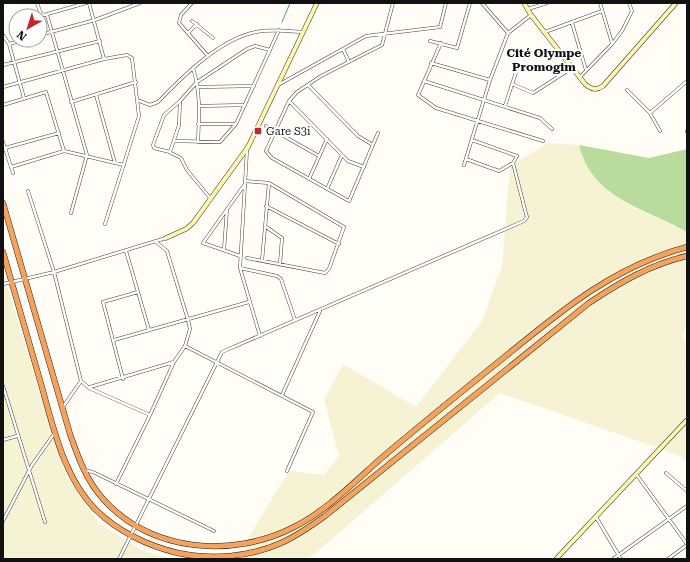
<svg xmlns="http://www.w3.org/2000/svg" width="690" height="562" font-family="'Roboto Serif',serif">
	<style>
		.farmland { fill: #f6f3d4 }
		.forest { fill: #b9dc9c }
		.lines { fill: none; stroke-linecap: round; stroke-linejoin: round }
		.stream { stroke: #3f96cf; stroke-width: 1 }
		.street-casing { stroke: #444; stroke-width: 3.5 }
		.secondary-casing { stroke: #333; stroke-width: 5 }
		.highway-casing { stroke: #222; stroke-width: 6 }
		.street { stroke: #fff; stroke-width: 2.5 }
		.secondary { stroke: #fff6b0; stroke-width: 4 }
		.highway { stroke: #f5a25d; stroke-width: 5 }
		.poi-dot { fill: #c4262e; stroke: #fff; stroke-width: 1.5 }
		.labels { text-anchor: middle; stroke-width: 4; stroke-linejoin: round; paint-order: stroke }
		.poi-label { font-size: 11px; fill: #111; stroke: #fff; text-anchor: start }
		.neighbourhood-label { font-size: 12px; font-weight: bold; fill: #111; stroke: #fff }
	</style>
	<rect width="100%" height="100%" fill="#fffdf5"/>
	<!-- farmland -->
	<path class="farmland" d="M 548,143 L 579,145 L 583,159 L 609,192 L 635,208 L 687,232 L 687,327 L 682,336 L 687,343 L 687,462 L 681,456 L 500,393 L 309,559 L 243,559 L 248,538 L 289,471 L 324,475 L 339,456 L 324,400 L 343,364 L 416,407 L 482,321 L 502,266 L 510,166 Z
		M 3,272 L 48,421 L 67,477 L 100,524 L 143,551 L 172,559 L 3,559 Z"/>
	<!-- forest -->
	<path class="forest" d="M 579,145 L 649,158 L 687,149 L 687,232 C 645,208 592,199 579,145 Z"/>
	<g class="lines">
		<!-- stream -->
		<path class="stream" d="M 282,22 L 290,3
			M 686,365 L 687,364"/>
		<!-- street casing -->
		<g class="street-casing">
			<path id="street" d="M 37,3 L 41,14 L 44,15 L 86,3
				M 89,3 L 104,59
				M 192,3 L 181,15 L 179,23 L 208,56
				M 482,3 L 508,33
				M 600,3 L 612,43
				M 528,9 L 547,3
				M 47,15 L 87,155 L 71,213
				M 192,21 L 213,38
				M 572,23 L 586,70
				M 545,32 L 602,11
				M 188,33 L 197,24
				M 3,35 L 9,44 L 24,98
				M 40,35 L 95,20 L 140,3
				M 430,41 L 457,48 L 470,3
				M 441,43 L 418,95 L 436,108 L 543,141
				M 9,44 L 23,40
				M 343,49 L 349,62
				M 431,63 L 490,80
				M 3,65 L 100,41
				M 193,68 C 201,93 199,117 198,142
				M 580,77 L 612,44 L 622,31 L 632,11 L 629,3
				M 424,81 L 540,118 L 552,129
				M 512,84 L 533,93 L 572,68
				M 278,85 L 366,36 L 440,27 L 446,3
				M 308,85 L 358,136 L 373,145
				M 3,87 L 104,59 L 127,55 L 132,58 L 139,116 L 105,224
				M 198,87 L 254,86
				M 627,90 L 650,113 L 660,131
				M 96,95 L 115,163
				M 137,100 L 150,105 L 158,102 C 183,76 220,39 256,32 C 272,29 287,31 302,32
				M 180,101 L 164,115 L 153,145 L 154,148 L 170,152 L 179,125 L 180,101 L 197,82 L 247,49 L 255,46 L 270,50
				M 289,101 L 348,161 L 364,167
				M 71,102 L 136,82
				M 3,105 L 46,92 L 64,151
				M 199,106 L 245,105
				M 505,106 L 517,69
				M 650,113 L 687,81
				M 198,124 L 235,124
				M 266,126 L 319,156
				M 687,132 L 687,131
				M 378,133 L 349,201 L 272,158 L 266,151 L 289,101 L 297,92 L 321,76 L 382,45 L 393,3
				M 174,141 L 220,142 L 236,124 L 279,30
				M 3,142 L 13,173
				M 5,148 L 59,133
				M 247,150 L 240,268 L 260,336
				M 169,152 L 181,158 L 187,170 L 211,199
				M 466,159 L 499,171 L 513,163 L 517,156 L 472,140
				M 464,165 L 490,80 L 508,33 L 531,15
				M 11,167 L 64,151 L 124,165
				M 309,179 L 327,139
				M 245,181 L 269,183 L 344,227 L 329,269 L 325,273 L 247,258
				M 327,189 L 342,155
				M 28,191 L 54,272 L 81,381 L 89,388 L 150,415
				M 266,206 L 339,244
				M 265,226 L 282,238 L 280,264
				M 224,250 L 227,209
				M 126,251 L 138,292
				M 240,256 L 203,243 L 245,184
				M 262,261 L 269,183
				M 240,268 L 277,276 L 281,279 L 295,320
				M 3,284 L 54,272 L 166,238
				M 114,340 L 249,302
				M 185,346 L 313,412 L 287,471
				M 123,379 L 103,302 L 138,292 L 149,330
				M 3,386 L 45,522
				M 90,387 L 174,362 L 185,346 L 190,329 L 188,320 L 167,251 L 155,241
				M 282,395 L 320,311
				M 63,407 L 81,381
				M 3,440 L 17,436
				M 84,470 L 93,472 L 214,531
				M 666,473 L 687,491
				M 636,474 L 687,544
				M 116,484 L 150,415 L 174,362
				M 596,517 L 621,559
				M 3,521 L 32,465 L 54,434
				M 119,559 L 222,352 L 524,221 L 527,217 L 525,210 L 513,163
				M 613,559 L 687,506
				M 668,559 L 687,545"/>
		</g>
		<!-- secondary casing -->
		<g class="secondary-casing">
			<path id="secondary" d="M 524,3 L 531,15 L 585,84 C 591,89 596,91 603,86 L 676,3
				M 166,238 L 186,229 L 193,223 L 248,147 L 317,3
				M 556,559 L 687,420"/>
		</g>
		<!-- highway casing -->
		<g class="highway-casing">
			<path id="highway" d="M 3,203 L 70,434 C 78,457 86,480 103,499 C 151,552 232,559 294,527 C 328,510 356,480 385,455 C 425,421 466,388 507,355 C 563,309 615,266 687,247
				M 3,252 C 15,294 27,336 39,377 C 52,421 62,476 96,510 C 117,531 148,546 178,553 C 211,560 250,557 281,543 C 297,536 311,526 325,516 L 589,303 C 619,283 651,264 687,256"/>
		</g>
		<!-- street -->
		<use href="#street" class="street"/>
		<!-- secondary -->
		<use href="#secondary" class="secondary"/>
		<!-- highway -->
		<use href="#highway" class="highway"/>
	</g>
	<!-- markers -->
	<rect class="poi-dot" x="254" y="127" width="8" height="8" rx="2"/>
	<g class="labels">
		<!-- poi labels -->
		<g class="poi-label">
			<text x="266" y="135">Gare S3i</text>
		</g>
		<!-- neighbourhood labels -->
		<g class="neighbourhood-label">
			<text x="544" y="57">Cité Olympe<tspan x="544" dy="14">Promogim</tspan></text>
		</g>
	</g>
	<!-- border -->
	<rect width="690" height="562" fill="none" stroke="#111111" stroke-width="8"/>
	<!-- north arrow -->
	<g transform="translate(28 28) rotate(219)"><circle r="19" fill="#ffffff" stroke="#a0a0a0"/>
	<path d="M0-3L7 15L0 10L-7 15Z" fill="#c4262e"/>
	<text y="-6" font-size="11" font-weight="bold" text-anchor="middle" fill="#111111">N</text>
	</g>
</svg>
